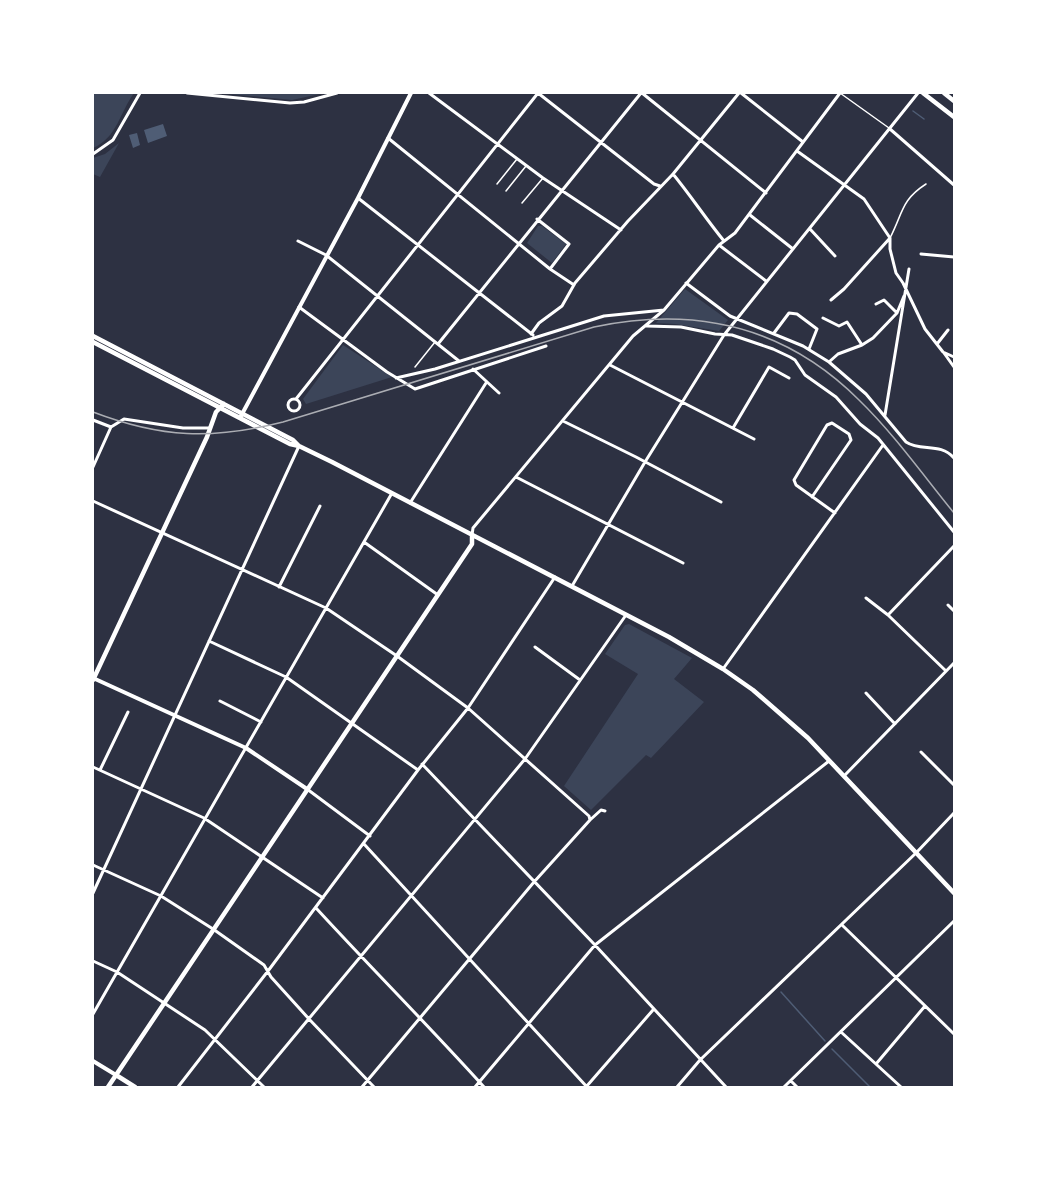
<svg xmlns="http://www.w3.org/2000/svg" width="1047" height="1180" font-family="Roboto,sans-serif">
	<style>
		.green { fill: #3c4559 }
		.water { fill: #4f5d75 }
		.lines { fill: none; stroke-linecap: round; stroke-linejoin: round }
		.stream { stroke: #4f5d75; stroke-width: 1.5 }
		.service { stroke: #fff; stroke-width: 1.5 }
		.minor { stroke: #fff; stroke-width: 3 }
		.secondary { stroke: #fff; stroke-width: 4 }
		.primary { stroke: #fff; stroke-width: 4.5 }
		.rail { stroke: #abadb3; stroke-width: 1.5 }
	</style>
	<rect width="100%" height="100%" fill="#2d3142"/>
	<!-- green -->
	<path class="green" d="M 93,93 L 134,93 C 120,112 117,138 93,148 Z
		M 219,93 L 324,93 L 292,100 Z
		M 119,143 L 100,177 L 93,174 L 93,158 L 105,154 Z
		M 538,226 L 542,226 L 566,244 L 552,263 L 527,243 Z
		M 685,289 L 728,320 L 719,331 L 675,324 L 656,323 Z
		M 343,345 L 392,377 L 306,404 L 303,399 Z
		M 629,624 L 692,658 L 674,679 L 704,702 L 651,758 L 646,755 L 591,810 L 564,786 L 638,674 L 605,654 L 625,625 Z"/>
	<!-- water -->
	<path class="water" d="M 163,124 L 167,136 L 148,143 L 144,130 Z
		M 137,133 L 140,145 L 133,148 L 129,135 Z"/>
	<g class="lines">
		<!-- stream -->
		<path class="stream" d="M 913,111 L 924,119
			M 781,992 L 825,1041
			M 832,1049 L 870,1087"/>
		<!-- service -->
		<path class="service" d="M 840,93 L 889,128
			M 497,184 L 517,159
			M 506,191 L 526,166
			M 522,203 L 543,178
			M 890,238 C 903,213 901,200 926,184
			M 415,367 L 435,342"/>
		<!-- minor -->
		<path class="minor" d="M 187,93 L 290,103 L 304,102 L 337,93
			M 429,93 L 543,178 L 621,230
			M 538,93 L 654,184 L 660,186
			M 642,93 L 766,193
			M 741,93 L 803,142
			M 890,129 L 954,185
			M 388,138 L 550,269 L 574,285
			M 797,151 L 864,199 L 890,238 L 890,249 L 896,273 L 903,283 L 925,329 L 943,352 L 954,357
			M 93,154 L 113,140 L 140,93
			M 673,174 C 691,196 706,219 724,241
			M 358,198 L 533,335
			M 750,215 L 793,249
			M 537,219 L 569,244 L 550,269
			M 810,229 L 835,256
			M 298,241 L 326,255 L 459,361
			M 719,245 L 766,281
			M 921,254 L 954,257
			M 686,283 L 730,316 L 803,346 L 829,362 L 866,394 L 906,442 C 921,452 940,442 954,458
			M 831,300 L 844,289 L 890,238
			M 876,304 L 884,300 L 897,313
			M 299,307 L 387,372 L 415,389 L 546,346
			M 823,318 L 839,326 L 847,322 L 862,345
			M 647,326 L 681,327 L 715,334 L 732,335 L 773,349 L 790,357 L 795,360 L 805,375 L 836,397 L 860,424 L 878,438 L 954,532
			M 774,333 L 789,313 L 797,314 L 817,329 L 809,349
			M 531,334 L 539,323 L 562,306 L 575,283 L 628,221 L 673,174 L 739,93
			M 438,344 L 641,93
			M 937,344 L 948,330
			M 944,353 L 954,367
			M 829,362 L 838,354 L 862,345 L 873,338 L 897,313 L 904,296
			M 610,365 L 754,439
			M 473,369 L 499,393
			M 396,378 L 435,369 L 604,316 L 664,310
			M288 405a6 6 0 1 1 12 0a6 6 0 1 1-12 0Z
			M 296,399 L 538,93
			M 885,415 L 909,269
			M 93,420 L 111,427
			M 563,421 L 636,457 L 721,502
			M 733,428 L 769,367 L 789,378
			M 93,467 L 111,427 L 124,419 L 183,428 L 210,428
			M 516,477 L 683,563
			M 812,497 L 851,440 L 849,434 L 832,423 L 827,425 L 794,480 L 796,485 L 835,513
			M 93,501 L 326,608 L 397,656 L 468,708 L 589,816 L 590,820 L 534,882 L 362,1087
			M 410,503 L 486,383
			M 472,535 L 473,528 L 633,336 L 664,310 L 719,245 L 735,233 L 840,93
			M 364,542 L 438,595
			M 572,586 L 645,462 L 724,335 L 918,93
			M 279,587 L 320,506
			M 866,598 L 888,615 L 946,671
			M 948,605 L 954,611
			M 888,615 L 954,546
			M 209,641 L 286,677 L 418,770
			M 535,647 L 580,680
			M 723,669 L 883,445
			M 866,693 L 895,724
			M 220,701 L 261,722
			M 921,752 L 954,785
			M 422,764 L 595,945 L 726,1087
			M 93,767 L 204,818 L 323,898
			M 100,770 L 128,712
			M 844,776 L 954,663
			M 307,789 L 370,836
			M 590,820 L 601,810 L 605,811
			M 364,844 L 587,1087
			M 93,865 L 161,896 L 213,929 L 264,965 L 271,977 L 309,1019 L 374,1087
			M 93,893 L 299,446
			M 316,908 C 371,968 429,1026 484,1087
			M 842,925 L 954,1034
			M 93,961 L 117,972 L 205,1030 L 264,1087
			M 93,1014 L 392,493
			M 841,1032 L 901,1087
			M 876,1064 L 925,1006
			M 791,1081 L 797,1087
			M 178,1087 L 268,971 L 418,770 L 468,708 L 555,577
			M 252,1087 L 525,759 L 626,615
			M 475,1087 L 595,945 L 829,761
			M 586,1087 L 653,1010
			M 677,1087 L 700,1060 L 916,853 L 954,813
			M 784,1087 L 954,921"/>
		<!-- secondary -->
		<path class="secondary" d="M 241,416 L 358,198 L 411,93
			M 93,678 L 246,748 L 307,789
			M 93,1061 L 116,1075"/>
		<!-- primary -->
		<path class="primary" d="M 923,93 L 954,117
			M 944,93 L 954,101
			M 93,336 L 293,440 L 299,446
			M 93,342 L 290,444 L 299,446 L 332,462 L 669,637 L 723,669 L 753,690 L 808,738 L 954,893
			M 93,680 L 207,437 L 216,412 L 224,404
			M 116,1075 L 135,1087
			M 108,1087 L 472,544 L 472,536"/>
		<!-- rail -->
		<path class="rail" d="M 93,412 C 161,438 212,440 283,422 L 594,327 C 694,306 785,326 859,400 C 894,434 923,475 954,513"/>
	</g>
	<!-- border -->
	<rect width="1047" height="1180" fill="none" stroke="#ffffff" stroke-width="188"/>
</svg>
